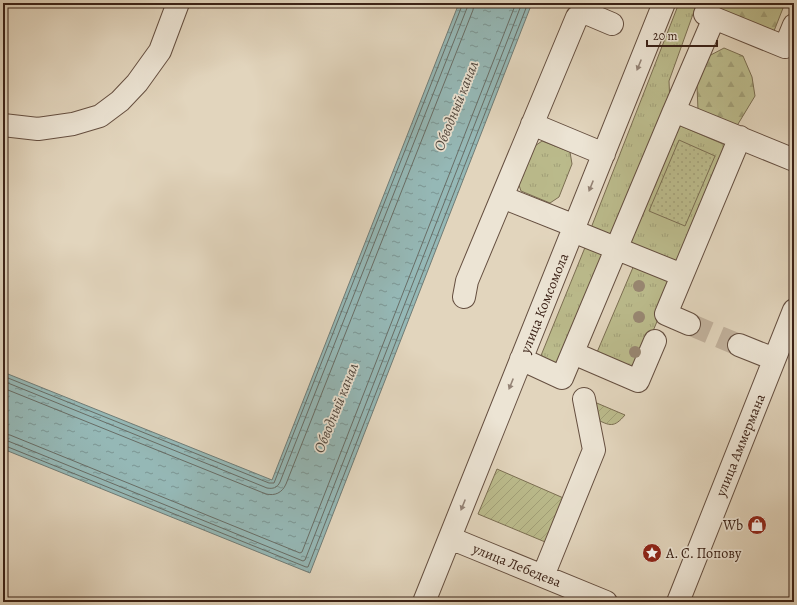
<svg xmlns="http://www.w3.org/2000/svg" width="797" height="605" font-family="Alegreya,serif">
	<style>
		.grass { fill: url(#grass-tufts); stroke: #7b6e52 }
		.forest { fill: url(#forest-firs); stroke: #7b6e52 }
		.park { fill: url(#park-dots); stroke: #7b6e52 }
		.garden { fill: url(#garden-furrows); stroke: #7b6e52 }
		.water { fill: url(#water-ripples); stroke: #717c76 }
		.lines { fill: none; stroke-linecap: round; stroke-linejoin: round }
		.shore { stroke: #686d66; stroke-width: 1 }
		.minor-tunnel { stroke: #c1b19c; stroke-width: 22; stroke-dasharray: 22 11; stroke-linecap: butt }
		.minor-casing { stroke: #654f40; stroke-width: 24 }
		.minor { stroke: #ece4d4; stroke-width: 22 }
		.tree { fill: #988772 }
		.oneway { fill: #948376 }
		.labels { text-anchor: middle; stroke-width: 3.5; stroke-linejoin: round; paint-order: stroke }
		.street-label { font-size: 14px; fill: #3b2217; stroke: #ece4d4 }
		.poi-label { font-size: 14px; fill: #3b2217; stroke: #ece4d4; text-anchor: end }
		.water-label { font-size: 15px; font-style: italic; fill: #52483f; stroke: #ece4d4 }
	</style>
	<defs>
		<pattern id="grass-tufts" width="24" height="20" patternUnits="userSpaceOnUse"><rect width="24" height="20" fill="#bbbb8c"/><path d="M3 7l-1-3M5 7V3M7 7l1-3M15 17l-1-3M17 17v-4M19 17l1-3" fill="none" stroke="#a2a078"/></pattern>
		<pattern id="forest-firs" width="22" height="20" patternUnits="userSpaceOnUse"><rect width="22" height="20" fill="#bbbb8c"/><path d="M5 1l3.5 6h-7zM16 11l3.5 6h-7z" fill="#a2a078"/></pattern>
		<pattern id="park-dots" width="8" height="8" patternUnits="userSpaceOnUse"><rect width="8" height="8" fill="#bbbb8c"/><path d="M2 2h.1M6 6h.1" fill="none" stroke="#a2a078" stroke-width="1.8" stroke-linecap="round"/></pattern>
		<pattern id="garden-furrows" width="10" height="10" patternUnits="userSpaceOnUse"><rect width="10" height="10" fill="#bbbb8c"/><path d="M-1 1l2-2M0 10L10 0M9 11l2-2" fill="none" stroke="#a2a078"/></pattern>
		<pattern id="water-ripples" width="26" height="14" patternUnits="userSpaceOnUse"><rect width="26" height="14" fill="#95b8b6"/><path d="M2 4q2-2 4 0t4 0M15 11q2-2 4 0t4 0" fill="none" stroke="#7b9593"/></pattern>
	</defs>
	<rect width="100%" height="100%" fill="#e2d5bd"/>
	<filter id="stains"><feTurbulence type="fractalNoise" baseFrequency=".005" numOctaves="4"/><feColorMatrix values="0 0 0 0 .2 0 0 0 0 .09 0 0 0 0 .02 0 0 0 .5 -.17"/></filter>
	<radialGradient id="worn" r=".72"><stop offset=".6" stop-color="#630" stop-opacity="0"/><stop offset="1" stop-color="#630" stop-opacity=".3"/></radialGradient>
	<!-- grass -->
	<path class="grass" d="M 679,3 L 697,3 L 669,81 L 670,104 L 615,237 L 591,228 Z
		M 676,124 L 730,147 L 680,265 L 626,242 Z
		M 542,141 L 570,152 L 572,164 L 559,197 L 550,203 L 521,191 L 518,182 L 532,148 Z
		M 586,245 L 607,253 L 561,366 L 540,358 Z
		M 634,265 L 674,281 L 635,374 L 595,357 Z"/>
	<!-- forest -->
	<path class="forest" d="M 720,3 L 785,3 L 774,31 L 718,14 Z
		M 724,48 L 743,56 L 752,77 L 755,96 L 735,129 L 698,110 L 697,86 L 707,57 Z"/>
	<!-- park -->
	<path class="park" d="M 679,140 L 715,156 L 685,226 L 649,211 Z"/>
	<!-- garden -->
	<path class="garden" d="M 592,401 L 625,415 C 614,428 610,426 596,419 Z
		M 497,469 L 568,500 L 550,544 L 478,514 Z"/>
	<!-- water -->
	<path class="water" d="M 459,3 L 532,3 L 310,573 L 3,449 L 3,372 L 272,480 Z"/>
	<g class="lines">
		<!-- shore -->
		<path class="shore" d="M 3,376 L 269,483 L 274,483 L 463,3
			M 3,381 L 267,488 C 273,489 277,488 280,482 L 467,8 L 468,3
			M 3,388 L 266,494 C 275,496 282,493 286,484 L 473,10 L 474,3
			M 3,434 L 10,435 L 300,553 L 302,552 L 516,3
			M 3,440 L 8,441 L 303,561 L 305,560 L 522,3
			M 3,445 L 306,567 L 308,567 L 528,3"/>
		<!-- minor-tunnel -->
		<path class="minor-tunnel" d="M 689,324 L 739,345"/>
		<!-- minor casing -->
		<g class="minor-casing">
			<path id="minor" d="M 710,3 L 705,14 L 714,18 L 674,111 L 794,160
				M 714,18 L 785,47 L 794,25
				M 532,124 L 604,154
				M 3,125 L 38,129 L 73,124 L 100,116 L 120,101 L 137,83 L 160,51 L 178,3
				M 502,197 L 575,226
				M 573,231 L 682,275
				M 464,297 L 467,281 L 577,17 L 586,13 L 612,24
				M 689,324 L 666,314 L 740,137
				M 739,345 L 774,359
				M 573,353 L 638,381 L 655,341
				M 521,359 L 562,378 L 674,111
				M 450,538 L 606,602
				M 543,576 L 594,450 L 584,399
				M 424,602 L 664,3
				M 678,602 L 794,310"/>
		</g>
		<!-- minor -->
		<use href="#minor" class="minor"/>
	</g>
	<!-- trees -->
	<g class="tree">
		<circle cx="639" cy="286" r="6"/>
		<circle cx="639" cy="317" r="6"/>
		<circle cx="635" cy="352" r="6"/>
	</g>
	<!-- one-way arrows -->
	<defs><path id="oneway-solid" d="M-6-.8H1V-3.2L6.5 0L1 3.2V.8H-6Z"/></defs>
	<g class="oneway">
		<use href="#oneway-solid" transform="translate(639 65) rotate(112)"/>
		<use href="#oneway-solid" transform="translate(591 186) rotate(112)"/>
		<use href="#oneway-solid" transform="translate(511 384) rotate(112)"/>
		<use href="#oneway-solid" transform="translate(463 505) rotate(112)"/>
	</g>
	<!-- icons -->
	<defs>
		<g id="shop-disc" transform="scale(1)"><circle r="9.5" fill="#8f2418" stroke="#ece4d4"/><path d="M-5-2.5h2.3a2.7 3.5 0 0 1 5.4 0H5L5.5 6h-11ZM-1.5-2.5h3a1.5 2.3 0 0 0-3 0Z" fill="#fff"/></g>
		<g id="sight-disc" transform="scale(1)"><circle r="9.5" fill="#8f2418" stroke="#ece4d4"/><path d="M0-6L1.8-2.2L6-1.7L2.9 1.2L3.7 5.4L0 3.3L-3.7 5.4L-2.9 1.2L-6-1.7L-1.8-2.2Z" fill="#fff"/></g>
	</defs>
	<g fill-rule="evenodd">
		<use href="#shop-disc" x="757" y="525"/>
		<use href="#sight-disc" x="652" y="553"/>
	</g>
	<g class="labels">
		<!-- street labels -->
		<g class="street-label">
			<text transform="translate(544 303) rotate(-68)" y="5">улица Комсомола</text>
			<text transform="translate(740 445) rotate(-68)" y="5">улица Аммермана</text>
			<text transform="translate(517 565) rotate(22)" y="5">улица Лебедева</text>
		</g>
		<!-- poi labels -->
		<g class="poi-label">
			<text x="743" y="530">Wb</text>
			<text x="666" y="558" text-anchor="start">А. С. Попову</text>
		</g>
		<!-- water labels -->
		<g class="water-label">
			<text transform="translate(456 106) rotate(-68)" y="5">Обводный канал</text>
			<text transform="translate(336 408) rotate(-68)" y="5">Обводный канал</text>
		</g>
	</g>
	<!-- margin -->
	<rect width="797" height="605" fill="none" stroke="#e2d5bd" stroke-width="16"/>
	<rect x="4" y="4" width="789" height="597" fill="none" stroke="#3b2217" stroke-width="2"/>
	<rect x="8" y="8" width="781" height="589" fill="none" stroke="#3b2217"/>
	<!-- scale -->
	<path d="M647 40v6h70v-6" fill="none" stroke="#3b2217" stroke-width="2"/>
	<text x="653" y="40" font-size="12" fill="#3b2217" stroke="#ece4d4" stroke-width="3" paint-order="stroke">20 m</text>
	<rect width="100%" height="100%" filter="url(#stains)"/>
	<rect width="100%" height="100%" fill="url(#worn)"/>
</svg>
